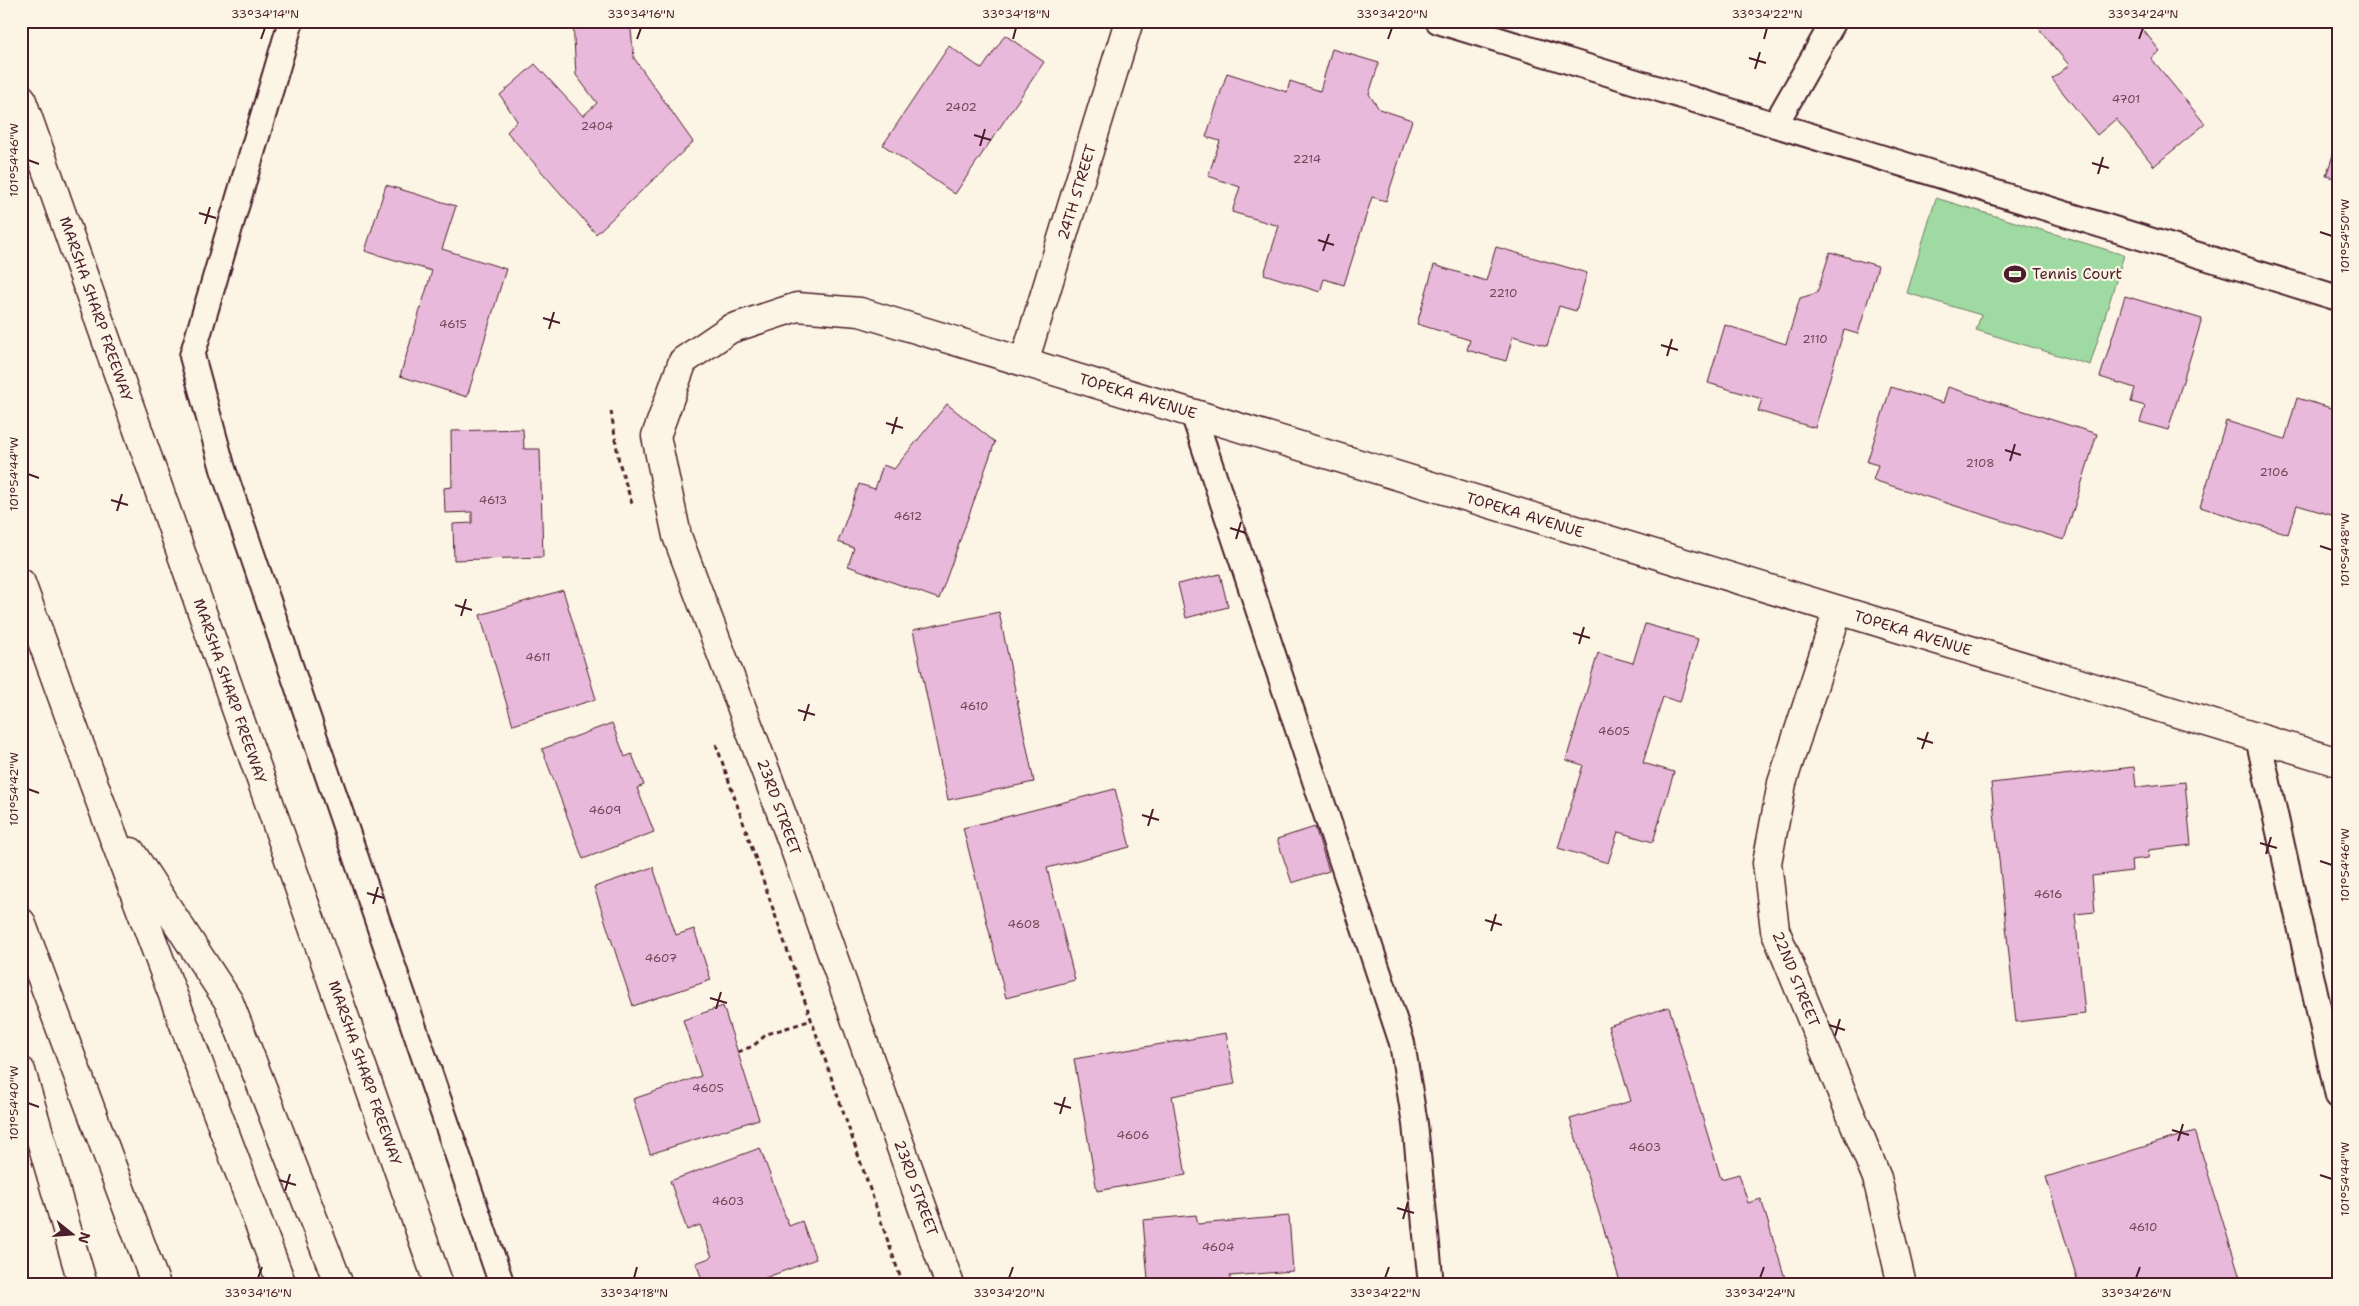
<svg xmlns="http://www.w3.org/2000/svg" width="2359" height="1306" font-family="'Shantell Sans',sans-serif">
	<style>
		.green { fill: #9edaa1; stroke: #747c66 }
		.building { fill: #e8b9db; stroke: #4a1f2b }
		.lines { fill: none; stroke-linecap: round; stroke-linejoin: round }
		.lane-casing { stroke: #4a1f2b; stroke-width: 28 }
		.street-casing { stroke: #4a1f2b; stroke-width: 31 }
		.secondary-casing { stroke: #4a1f2b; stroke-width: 31 }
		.highway-casing { stroke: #4a1f2b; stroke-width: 31 }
		.path { stroke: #4a1f2b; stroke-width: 3; stroke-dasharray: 5 4; stroke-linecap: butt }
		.lane { stroke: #fcf5e5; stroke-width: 24 }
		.street { stroke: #fcf5e5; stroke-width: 28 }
		.secondary { stroke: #fcf5e5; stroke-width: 28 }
		.highway { stroke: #fcf5e5; stroke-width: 28 }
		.ticks { fill: none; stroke: #4a1f2b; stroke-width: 2 }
		.labels { text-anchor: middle; stroke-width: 4.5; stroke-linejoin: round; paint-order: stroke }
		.number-label { font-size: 12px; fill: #724657 }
		.street-label { font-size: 15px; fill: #4a1f2b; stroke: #fcf5e5 }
		.poi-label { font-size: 15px; fill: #4a1f2b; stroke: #fcf5e5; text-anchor: start }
		.neatline { fill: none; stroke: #4a1f2b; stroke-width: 2 }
		.ticks-label { font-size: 12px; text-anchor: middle; fill: #4a1f2b }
	</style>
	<rect width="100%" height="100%" fill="#fcf5e5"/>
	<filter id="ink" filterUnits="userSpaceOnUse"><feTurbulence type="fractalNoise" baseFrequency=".02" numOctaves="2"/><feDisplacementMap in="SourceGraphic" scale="10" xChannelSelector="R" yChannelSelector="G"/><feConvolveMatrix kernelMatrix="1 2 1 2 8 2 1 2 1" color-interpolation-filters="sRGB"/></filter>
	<g filter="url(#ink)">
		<!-- green -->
		<path class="green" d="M 1936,198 L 2124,255 L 2090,365 L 1976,330 L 1981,315 L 1907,293 Z"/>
		<!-- building -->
		<path class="building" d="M 573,21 L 630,21 L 634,58 L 693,142 L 596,234 L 507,132 L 517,121 L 500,95 L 535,64 L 583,116 L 597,103 L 576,75 Z
			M 2037,21 L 2104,21 L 2110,28 L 2117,21 L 2136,21 L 2160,51 L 2151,58 L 2205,124 L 2154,166 L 2116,119 L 2097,135 L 2052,79 L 2069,65 L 2034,23 Z
			M 1005,35 L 1044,62 L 955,194 L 883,145 L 949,46 L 982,69 Z
			M 1332,49 L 1379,63 L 1369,94 L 1379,109 L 1412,120 L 1386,201 L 1372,197 L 1344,285 L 1324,279 L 1320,292 L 1264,274 L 1279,226 L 1232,212 L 1240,187 L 1208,176 L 1220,141 L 1206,137 L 1227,73 L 1287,92 L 1290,81 L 1320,91 Z
			M 2338,140 L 2338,179 L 2326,176 Z
			M 386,185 L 456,206 L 442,249 L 506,269 L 467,397 L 400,376 L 432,271 L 365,251 Z
			M 1496,247 L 1587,273 L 1576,311 L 1559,306 L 1547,346 L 1513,336 L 1506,361 L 1467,350 L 1470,340 L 1417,324 L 1434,265 L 1486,281 Z
			M 1830,252 L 1878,266 L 1858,334 L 1844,330 L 1815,428 L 1758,411 L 1762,399 L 1708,383 L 1725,325 L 1786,344 L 1800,298 L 1817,293 Z
			M 2125,296 L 2202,319 L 2168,430 L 2140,422 L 2145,406 L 2131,402 L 2135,388 L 2100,377 Z
			M 1891,387 L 1943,403 L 1948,387 L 2097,434 L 2064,540 L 1873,480 L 1878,465 L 1867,462 Z
			M 2297,398 L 2338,410 L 2338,517 L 2297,505 L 2288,534 L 2200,507 L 2226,421 L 2285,439 Z
			M 947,404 L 995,442 L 939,599 L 848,566 L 854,548 L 838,542 L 859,484 L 875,489 L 883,465 L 894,469 Z
			M 523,429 L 524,449 L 540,449 L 543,557 L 454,560 L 453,524 L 472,523 L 472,512 L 445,513 L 444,488 L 452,487 L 451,431 Z
			M 1220,574 L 1228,607 L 1186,618 L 1178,584 Z
			M 563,590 L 596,699 L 513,725 L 480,615 Z
			M 999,612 L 1034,782 L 948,800 L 913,630 Z
			M 1645,624 L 1698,639 L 1680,702 L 1663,697 L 1643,763 L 1674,772 L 1653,842 L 1618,832 L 1608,863 L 1558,848 L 1583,765 L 1566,760 L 1598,653 L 1633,663 Z
			M 612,723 L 625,757 L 632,754 L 644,785 L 637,788 L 654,832 L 583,859 L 542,749 Z
			M 2134,767 L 2136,787 L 2185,782 L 2191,845 L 2149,850 L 2148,858 L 2131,860 L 2132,871 L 2092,876 L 2095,912 L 2075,914 L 2085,1014 L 2016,1022 L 1991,783 Z
			M 1115,789 L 1130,847 L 1047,868 L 1075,980 L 1006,998 L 963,828 Z
			M 1315,827 L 1329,871 L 1292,883 L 1277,839 Z
			M 653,867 L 676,935 L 694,929 L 711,980 L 633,1006 L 594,887 Z
			M 723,1006 L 759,1119 L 650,1154 L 633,1099 L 701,1076 L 683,1020 Z
			M 1669,1007 L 1721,1179 L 1739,1174 L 1748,1203 L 1761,1199 L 1787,1285 L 1621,1285 L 1570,1119 L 1631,1101 L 1608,1026 Z
			M 1226,1033 L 1235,1084 L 1172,1096 L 1186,1175 L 1097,1191 L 1074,1059 Z
			M 2195,1131 L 2240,1277 L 2215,1285 L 2079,1285 L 2046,1177 Z
			M 760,1148 L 789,1226 L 802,1221 L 816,1259 L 746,1285 L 704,1285 L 696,1263 L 712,1257 L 700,1225 L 687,1230 L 670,1181 Z
			M 1196,1215 L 1198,1224 L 1289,1216 L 1293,1271 L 1230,1276 L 1230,1285 L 1127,1285 L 1127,1281 L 1148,1280 L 1143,1220 Z"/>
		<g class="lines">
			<!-- lane casing -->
			<g class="lane-casing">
				<path id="lane" d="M 291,21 L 192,356 L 223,469 L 502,1285
					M 1438,21 L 2338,298
					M 1775,125 L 1834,21
					M 1193,413 L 1402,1043 L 1415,1124 L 1431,1285
					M 2258,738 L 2338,1096"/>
			</g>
			<!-- street casing -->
			<g class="street-casing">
				<path id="street" d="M 1024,362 L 1129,21
					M 1838,610 L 1782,783 L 1767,863 L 1775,930 L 1877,1178 L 1902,1285
					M 950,1285 L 793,844 L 677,536 L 656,436 L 683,361 L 730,329 L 797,307 L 860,312 L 2338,762"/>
			</g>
			<!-- secondary casing -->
			<g class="secondary-casing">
				<path id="secondary" d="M 21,98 L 439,1285"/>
			</g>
			<!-- highway casing -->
			<g class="highway-casing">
				<path id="highway" d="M 21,583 L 103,809 L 282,1285
					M 131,852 L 229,1002 L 339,1285
					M 21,922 L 156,1285
					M 21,1071 L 83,1285"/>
			</g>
			<!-- path -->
			<path class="path" d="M 611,411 L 619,462 L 633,507
				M 716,744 L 903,1285
				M 738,1052 L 753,1046 L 767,1034 L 812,1020"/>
			<!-- lane -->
			<use href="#lane" class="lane"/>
			<!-- street -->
			<use href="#street" class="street"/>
			<!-- secondary -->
			<use href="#secondary" class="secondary"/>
			<!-- highway -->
			<use href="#highway" class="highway"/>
		</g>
	</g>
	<!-- ticks -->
	<path class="ticks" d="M 261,39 L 265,28M 637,39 L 641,28M 1013,39 L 1016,28M 1388,39 L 1392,28M 1764,39 L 1767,28M 2139,39 L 2143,28M 1749,58 L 1766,63M 1755,69 L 1760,52M 974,135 L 991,140M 980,146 L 985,129M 28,160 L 39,164M 2092,163 L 2109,168M 2098,174 L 2103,157M 199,213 L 216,218M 205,224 L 210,207M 2320,232 L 2332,236M 1318,240 L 1334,245M 1323,251 L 1329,234M 543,318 L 560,323M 549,329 L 554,312M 1661,345 L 1678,350M 1667,356 L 1672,339M 886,423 L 903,428M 892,434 L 897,417M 2005,450 L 2021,455M 2010,461 L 2015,444M 28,474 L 39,478M 111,500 L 128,505M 117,511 L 122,494M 1230,528 L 1246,533M 1236,539 L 1241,522M 2320,546 L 2332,550M 455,605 L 472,610M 461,616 L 466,599M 1573,633 L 1590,638M 1579,644 L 1584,627M 798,710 L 815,715M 804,721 L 809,704M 1917,738 L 1933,743M 1922,749 L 1928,732M 28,789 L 39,793M 1142,815 L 1159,820M 1148,826 L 1153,809M 2260,843 L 2277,848M 2266,854 L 2271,837M 2320,861 L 2332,865M 367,893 L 384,898M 373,904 L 378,887M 1485,920 L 1502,925M 1491,931 L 1496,914M 710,998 L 727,1003M 716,1009 L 721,992M 1829,1025 L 1845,1030M 1835,1036 L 1840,1019M 28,1103 L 39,1107M 1054,1103 L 1071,1108M 1060,1114 L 1065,1097M 2172,1130 L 2189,1135M 2178,1141 L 2183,1124M 2320,1175 L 2332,1179M 279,1180 L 296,1185M 285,1191 L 290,1174M 1397,1208 L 1414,1213M 1403,1219 L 1408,1202M 258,1278 L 262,1267M 634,1278 L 637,1267M 1009,1278 L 1013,1267M 1385,1278 L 1389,1267M 1760,1278 L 1764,1267M 2136,1278 L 2140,1267"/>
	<!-- icons -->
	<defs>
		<g id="stadium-bare" transform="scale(1.725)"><path d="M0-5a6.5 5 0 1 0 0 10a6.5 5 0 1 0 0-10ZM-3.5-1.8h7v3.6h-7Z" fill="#4a1f2b" stroke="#fcf5e5" stroke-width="2.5" paint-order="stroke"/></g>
	</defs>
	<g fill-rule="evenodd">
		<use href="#stadium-bare" x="2015" y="274"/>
	</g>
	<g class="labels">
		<!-- number labels -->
		<g class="number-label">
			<text x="2126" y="103">4701</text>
			<text x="961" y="111">2402</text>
			<text x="597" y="130">2404</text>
			<text x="1307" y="163">2214</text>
			<text x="1503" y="297">2210</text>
			<text x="453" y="328">4615</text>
			<text x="1815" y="343">2110</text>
			<text x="1980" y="467">2108</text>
			<text x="2274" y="476">2106</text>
			<text x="493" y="504">4613</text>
			<text x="908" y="520">4612</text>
			<text x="538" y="661">4611</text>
			<text x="974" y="710">4610</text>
			<text x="1614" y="735">4605</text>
			<text x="605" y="814">4609</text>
			<text x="2048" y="898">4616</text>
			<text x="1024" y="928">4608</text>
			<text x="661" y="962">4607</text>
			<text x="708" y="1092">4605</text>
			<text x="1133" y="1139">4606</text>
			<text x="1645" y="1151">4603</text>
			<text x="728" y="1205">4603</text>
			<text x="2143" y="1231">4610</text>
			<text x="1218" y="1251">4604</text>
		</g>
		<!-- street labels -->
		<g class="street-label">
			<text transform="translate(1077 192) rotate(-73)" y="5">24TH STREET</text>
			<text transform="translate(96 309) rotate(71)" y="5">MARSHA SHARP FREEWAY</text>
			<text transform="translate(1138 396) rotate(17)" y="5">TOPEKA AVENUE</text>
			<text transform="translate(1525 515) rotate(17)" y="5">TOPEKA AVENUE</text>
			<text transform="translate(1913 633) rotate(17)" y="5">TOPEKA AVENUE</text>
			<text transform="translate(230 691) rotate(71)" y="5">MARSHA SHARP FREEWAY</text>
			<text transform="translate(779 807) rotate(70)" y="5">23RD STREET</text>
			<text transform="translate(1796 979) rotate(68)" y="5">22ND STREET</text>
			<text transform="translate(365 1073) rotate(71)" y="5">MARSHA SHARP FREEWAY</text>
			<text transform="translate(916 1188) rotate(70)" y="5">23RD STREET</text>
		</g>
		<!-- poi labels -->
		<g class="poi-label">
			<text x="2032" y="279">Tennis Court</text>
		</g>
	</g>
	<!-- margin -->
	<rect width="2359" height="1306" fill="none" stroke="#fcf5e5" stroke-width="55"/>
	<!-- north arrow -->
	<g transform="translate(72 1234) rotate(107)" stroke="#fcf5e5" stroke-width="4" paint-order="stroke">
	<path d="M0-4L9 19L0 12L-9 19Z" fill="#4a1f2b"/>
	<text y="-8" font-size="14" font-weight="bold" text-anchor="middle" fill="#4a1f2b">N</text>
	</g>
	<rect x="28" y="28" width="2304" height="1250" class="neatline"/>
	<g class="ticks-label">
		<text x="265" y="18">33°34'14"N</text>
		<text x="641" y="18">33°34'16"N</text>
		<text x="1016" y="18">33°34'18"N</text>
		<text x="1392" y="18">33°34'20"N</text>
		<text x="1767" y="18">33°34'22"N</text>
		<text x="2143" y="18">33°34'24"N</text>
		<text transform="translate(14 160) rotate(-90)" y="4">101°54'46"W</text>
		<text transform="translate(2345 236) rotate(-90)" y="4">101°54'50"W</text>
		<text transform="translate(14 474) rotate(-90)" y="4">101°54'44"W</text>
		<text transform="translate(2345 550) rotate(-90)" y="4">101°54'48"W</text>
		<text transform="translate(14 789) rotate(-90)" y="4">101°54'42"W</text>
		<text transform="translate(2345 865) rotate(-90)" y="4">101°54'46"W</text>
		<text transform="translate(14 1103) rotate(-90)" y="4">101°54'40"W</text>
		<text transform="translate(2345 1179) rotate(-90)" y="4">101°54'44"W</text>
		<text x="258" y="1297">33°34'16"N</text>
		<text x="634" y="1297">33°34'18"N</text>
		<text x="1009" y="1297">33°34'20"N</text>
		<text x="1385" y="1297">33°34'22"N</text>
		<text x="1760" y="1297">33°34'24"N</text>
		<text x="2136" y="1297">33°34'26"N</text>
	</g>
</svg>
